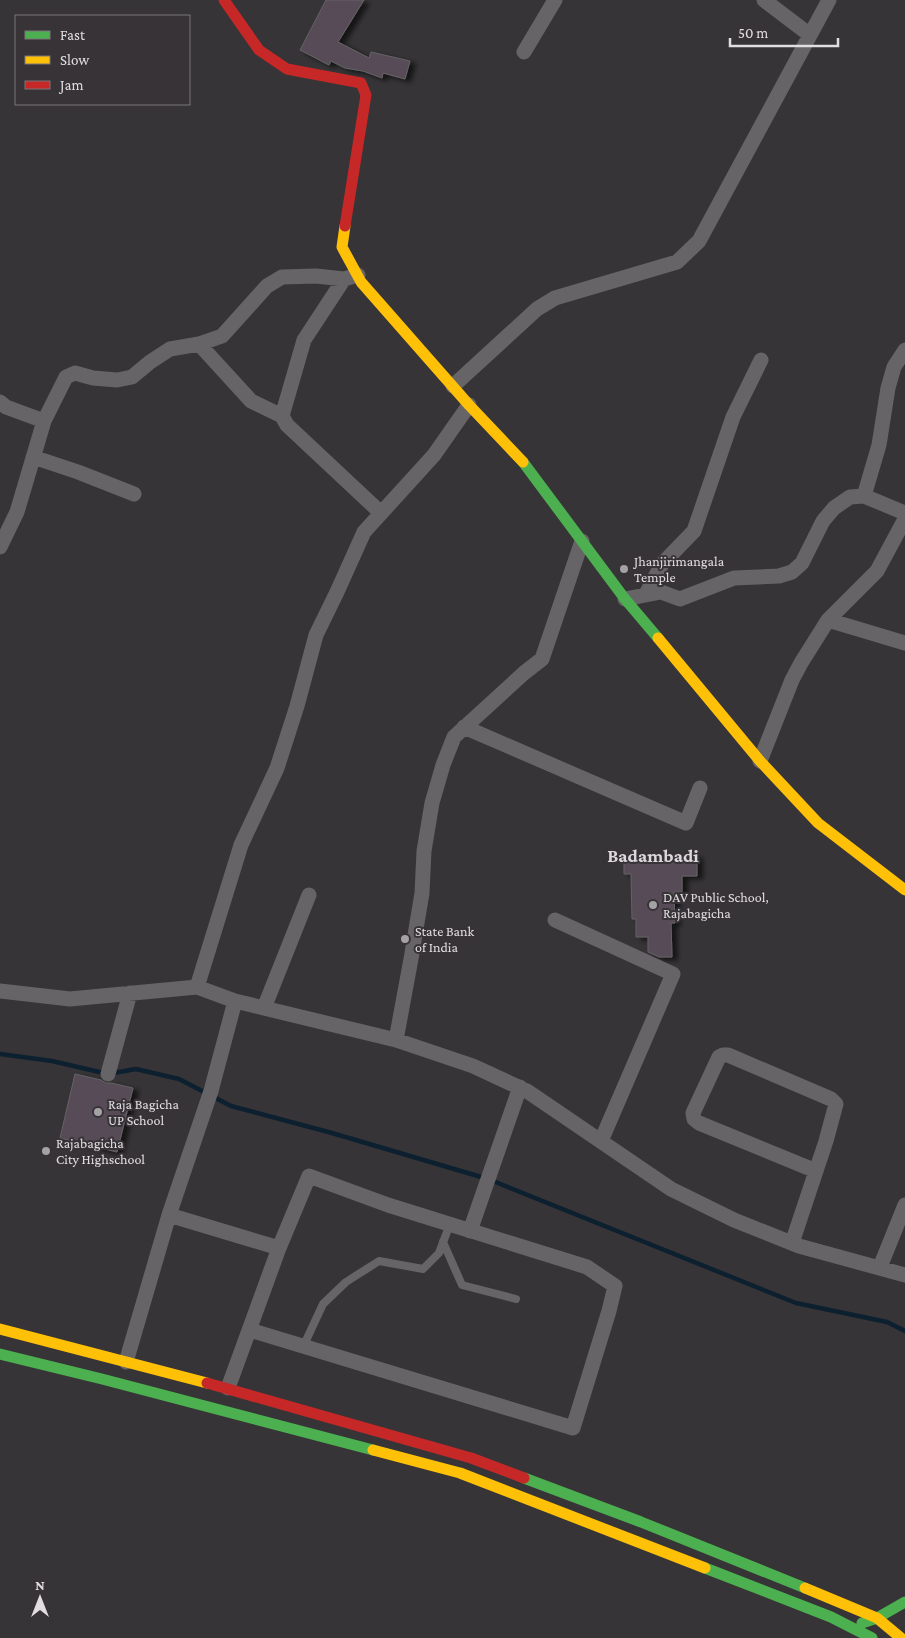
<svg xmlns="http://www.w3.org/2000/svg" width="905" height="1638" font-family="'Crimson Pro',serif">
	<style>
		.lines { fill: none; stroke-linecap: round; stroke-linejoin: round }
		.stream { stroke: #0d2030; stroke-width: 4.5 }
		.building { fill: #564b56; stroke: #656365; filter: url(#shadow) }
		.lane { stroke: #666466; stroke-width: 8 }
		.street { stroke: #666466; stroke-width: 15 }
		.fast { stroke: #4caf50; stroke-width: 11 }
		.slow { stroke: #ffc107; stroke-width: 11 }
		.jam { stroke: #c62828; stroke-width: 11 }
		.poi-dot { fill: #a4a2a4; stroke: #373337; stroke-width: 2 }
		.labels { text-anchor: middle; stroke-width: 4; stroke-linejoin: round; paint-order: stroke }
		.poi-label { font-size: 14px; fill: #e0dee0; stroke: #373337; text-anchor: start }
		.district-label { font-size: 19px; font-weight: bold; fill: #ddd8dc; stroke: #373337 }
	</style>
	<defs>
		<filter id="shadow"><feDropShadow dx="5.5" dy="3" stdDeviation="2.5" flood-color="#0009"/></filter>
	</defs>
	<rect width="100%" height="100%" fill="#363436"/>
	<g class="lines">
		<!-- stream -->
		<path class="stream" d="M 0,1054 L 52,1061 L 108,1074 L 136,1069 L 179,1079 L 231,1106 L 332,1133 L 488,1179 L 796,1303 L 887,1322 L 905,1331"/>
	</g>
	<!-- building -->
	<path class="building" d="M 326,0 L 364,0 L 338,42 L 369,58 L 371,52 L 410,61 L 405,79 L 383,73 L 382,78 L 363,71 L 345,68 L 331,61 L 329,65 L 300,50 Z
		M 624,855 L 697,855 L 697,876 L 682,876 L 682,892 L 674,892 L 675,923 L 671,923 L 672,957 L 659,957 L 648,952 L 648,937 L 636,937 L 636,919 L 632,919 L 631,874 L 624,874 Z
		M 75,1074 L 101,1080 L 106,1083 L 111,1083 L 133,1088 L 117,1152 L 60,1138 Z"/>
	<g class="lines">
		<!-- lane -->
		<path class="lane" d="M 443,1242 L 462,1285 L 516,1299
			M 303,1347 L 323,1304 L 346,1282 L 379,1261 L 423,1269 L 439,1253 L 450,1224"/>
		<!-- street -->
		<path class="street" d="M 764,0 L 810,35
			M 524,52 L 555,0
			M 199,344 L 251,401 L 282,416 L 287,425 L 381,513
			M 453,386 L 537,309 L 555,298 L 677,262 L 699,241 L 829,0
			M 0,402 L 6,407 L 44,421 L 66,377 L 75,373 L 93,378 L 117,380 L 132,377 L 150,362 L 170,349 L 199,344 L 222,336 L 267,286 L 282,277 L 316,276 L 344,279 L 358,275
			M 282,416 L 304,340 L 344,279
			M 33,457 L 78,472 L 134,494
			M 864,496 L 905,513
			M 0,547 L 17,512 L 44,421
			M 646,594 L 662,564 L 694,531 L 733,417 L 761,360
			M 625,599 L 661,592 L 680,599 L 734,578 L 779,576 L 792,572 L 802,563 L 823,521 L 834,508 L 850,497 L 864,496 L 879,445 L 888,388 L 894,367 L 905,350
			M 828,620 L 905,643
			M 464,727 L 686,823 L 700,788
			M 760,761 L 792,680 L 801,663 L 828,620 L 877,571 L 905,519
			M 555,920 L 673,974 L 601,1141
			M 197,987 L 241,845 L 277,768 L 297,706 L 316,635 L 337,592 L 364,532 L 434,455 L 469,405
			M 0,991 L 70,999 L 197,987 L 235,1001 L 396,1040 L 473,1066 L 527,1091 L 671,1189 L 734,1220 L 799,1246 L 905,1275
			M 264,1008 L 309,895
			M 396,1040 L 411,959 L 422,893 L 424,851 L 432,803 L 443,765 L 454,737 L 524,673 L 542,659 L 582,541
			M 108,1074 L 130,993
			M 169,1215 L 279,1248
			M 470,1231 L 520,1087
			M 792,1243 L 826,1141 L 836,1104 L 831,1099 L 728,1055 L 723,1055 L 719,1057 L 693,1113 L 694,1119 L 699,1123 L 816,1171
			M 880,1267 L 905,1205
			M 126,1362 L 169,1215 L 211,1091 L 235,1001
			M 228,1388 L 279,1248 L 309,1176 L 388,1205 L 587,1267 L 615,1286 L 609,1311 L 573,1428 L 250,1330"/>
		<!-- fast -->
		<path class="fast" d="M 523,462 L 625,599 L 658,638
			M 0,1354 L 102,1379 L 373,1450
			M 524,1478 L 641,1522 L 805,1588
			M 705,1568 L 831,1617 L 872,1638
			M 862,1623 L 877,1618 L 905,1602"/>
		<!-- slow -->
		<path class="slow" d="M 345,226 L 342,247 L 361,282 L 469,405 L 523,462
			M 658,638 L 760,761 L 818,823 L 905,890
			M 0,1329 L 207,1383
			M 373,1450 L 460,1473 L 705,1568
			M 805,1588 L 877,1618 L 901,1638"/>
		<!-- jam -->
		<path class="jam" d="M 224,0 L 259,50 L 287,69 L 361,83 L 366,95 L 345,226
			M 207,1383 L 471,1458 L 524,1478"/>
	</g>
	<!-- markers -->
	<g class="poi-dot">
		<circle cx="624" cy="569" r="5"/>
		<circle cx="653" cy="905" r="5"/>
		<circle cx="405" cy="939" r="5"/>
		<circle cx="98" cy="1112" r="5"/>
		<circle cx="46" cy="1151" r="5"/>
	</g>
	<g class="labels">
		<!-- poi labels -->
		<g class="poi-label">
			<text x="634" y="566">Jhanjirimangala<tspan x="634" dy="16">Temple</tspan></text>
			<text x="663" y="902">DAV Public School,<tspan x="663" dy="16">Rajabagicha</tspan></text>
			<text x="415" y="936">State Bank<tspan x="415" dy="16">of India</tspan></text>
			<text x="108" y="1109">Raja Bagicha<tspan x="108" dy="16">UP School</tspan></text>
			<text x="56" y="1148">Rajabagicha<tspan x="56" dy="16">City Highschool</tspan></text>
		</g>
		<!-- district labels -->
		<g class="district-label">
			<text x="653" y="862">Badambadi</text>
		</g>
	</g>
	<!-- legend -->
	<rect x="15" y="15" width="175" height="90" fill="#373337" stroke="#7b777b"/>
	<rect x="25" y="31" width="25" height="8" fill="#4caf50" stroke="#7b777b"/>
	<text x="60" y="40" font-size="15" fill="#e0dee0">Fast</text>
	<rect x="25" y="56" width="25" height="8" fill="#ffc107" stroke="#7b777b"/>
	<text x="60" y="65" font-size="15" fill="#e0dee0">Slow</text>
	<rect x="25" y="81" width="25" height="8" fill="#c62828" stroke="#7b777b"/>
	<text x="60" y="90" font-size="15" fill="#e0dee0">Jam</text>
	<!-- north arrow -->
	<g transform="translate(40 1598)" stroke="#373337" stroke-width="4" paint-order="stroke">
	<path d="M0-4L9 19L0 12L-9 19Z" fill="#e0dee0"/>
	<text y="-8" font-size="14" font-weight="bold" text-anchor="middle" fill="#e0dee0">N</text>
	</g>
	<!-- scale -->
	<path d="M730 38v8h108v-8" fill="none" stroke="#e0dee0" stroke-width="2.5"/>
	<text x="738" y="38" font-size="15" fill="#e0dee0" stroke="#373337" stroke-width="4" paint-order="stroke">50 m</text>
</svg>
